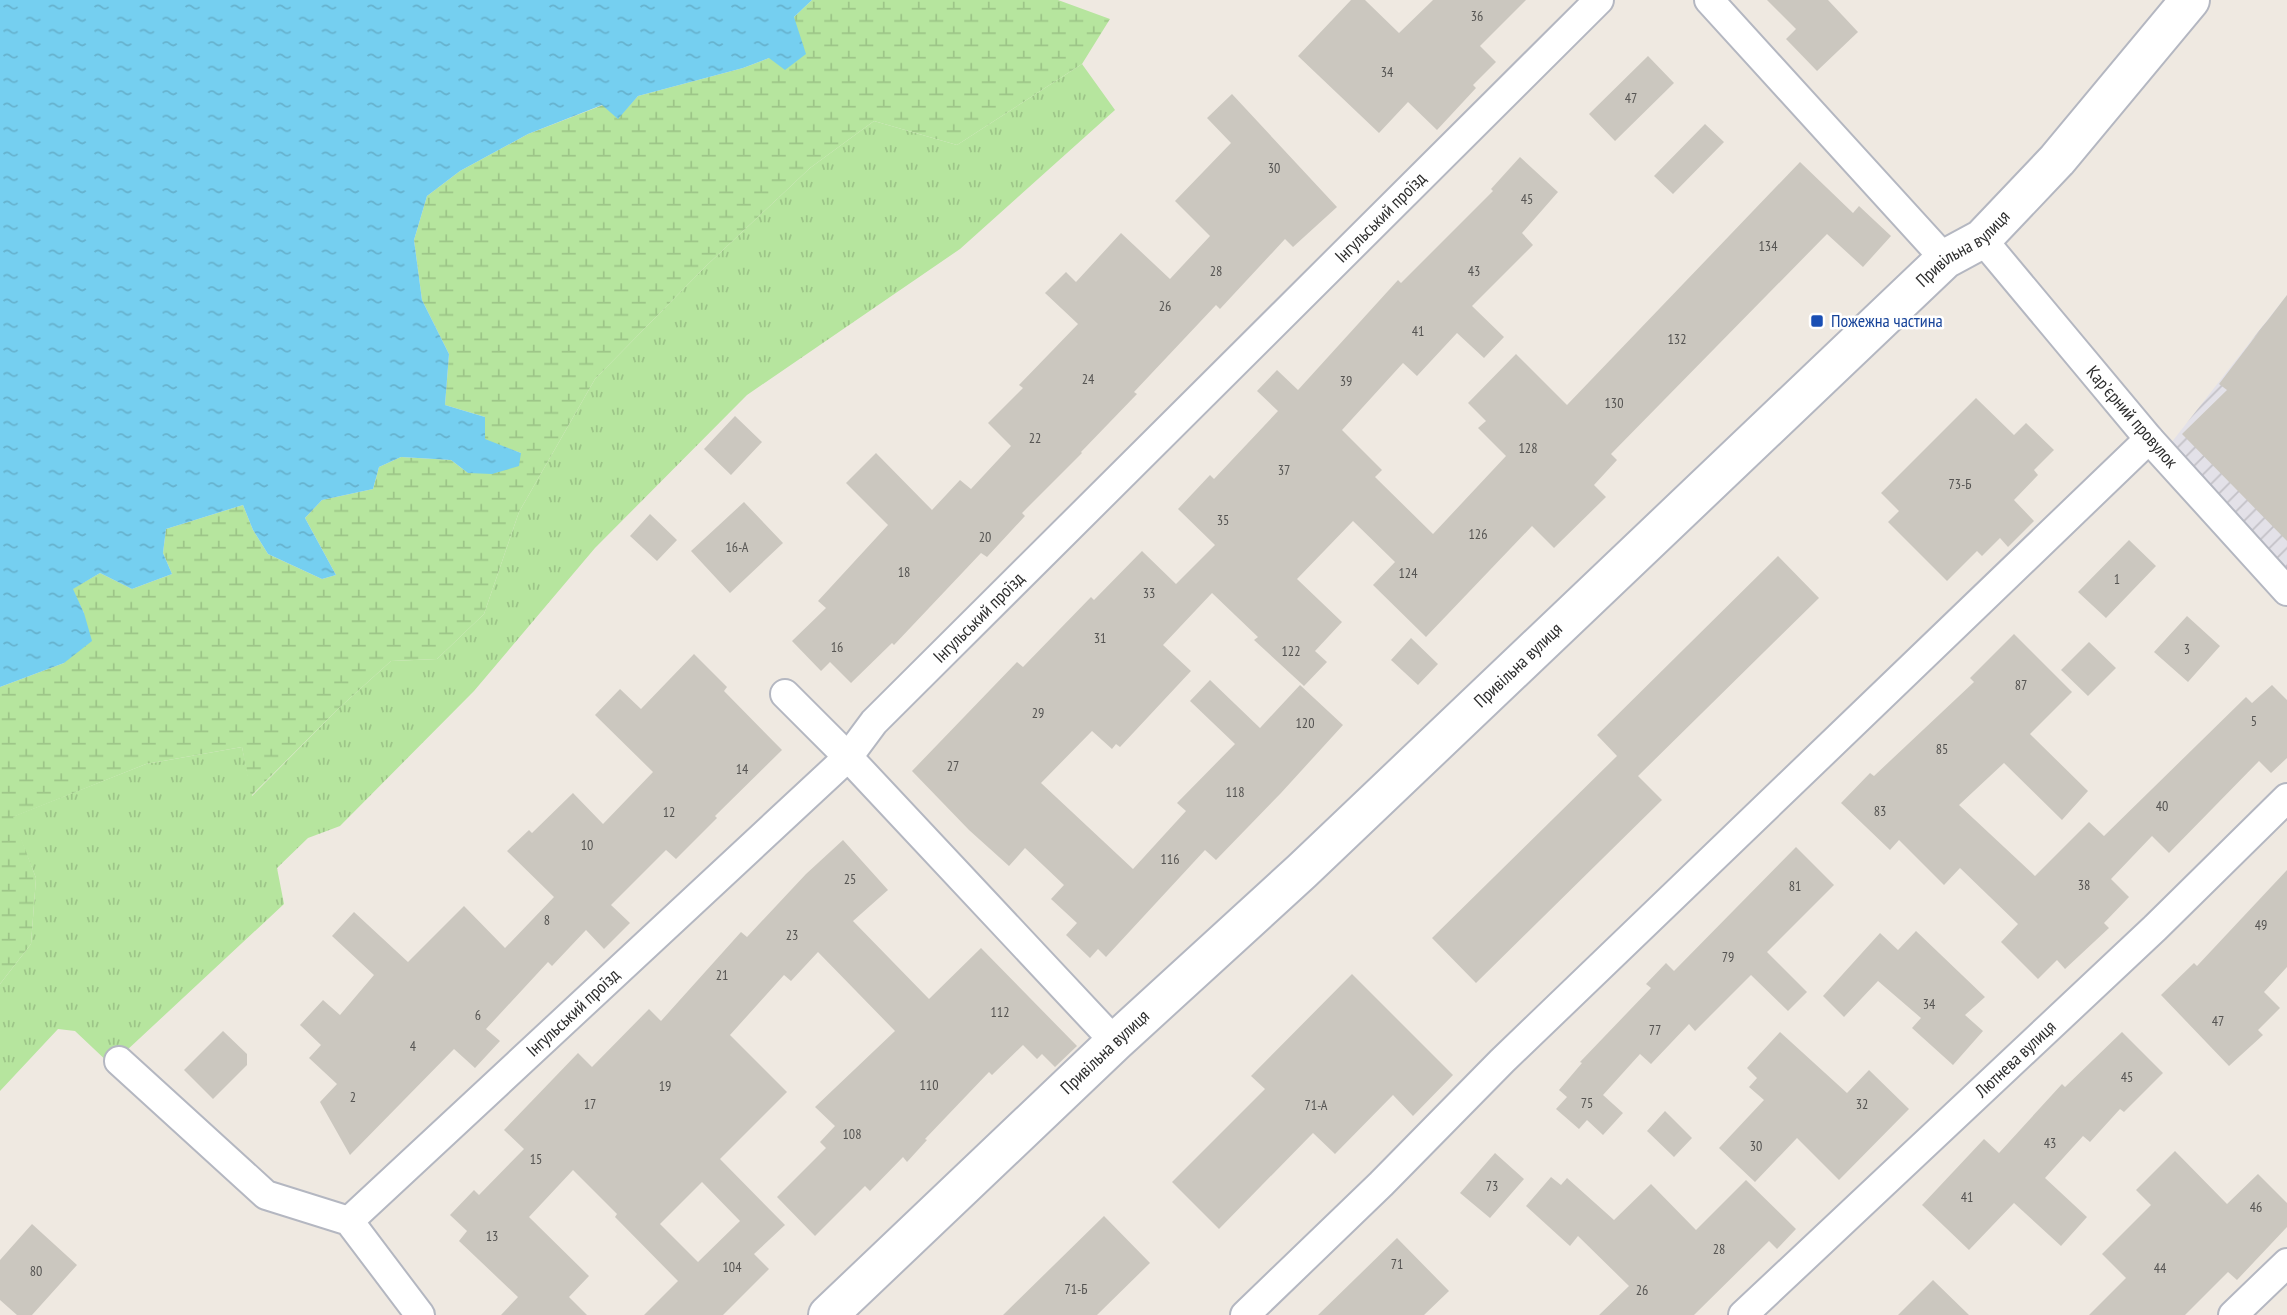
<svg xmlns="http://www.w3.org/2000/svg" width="2287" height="1315" font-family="'PT Sans Narrow',sans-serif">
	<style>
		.industrial { fill: url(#industrial-furrows) }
		.grass { fill: url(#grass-tufts) }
		.wetland { fill: url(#wetland-marsh) }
		.water { fill: url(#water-ripples) }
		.building { fill: #cbc7bf; fill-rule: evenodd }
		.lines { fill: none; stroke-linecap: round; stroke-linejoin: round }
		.street-casing { stroke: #b4b7c1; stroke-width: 32 }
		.secondary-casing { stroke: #b4b7c1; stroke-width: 42 }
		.street { stroke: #fff; stroke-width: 28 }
		.secondary { stroke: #fff; stroke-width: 38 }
		.transit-dot { fill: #1a4fb4; stroke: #fff; stroke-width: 2.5 }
		.labels { text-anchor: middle; stroke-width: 5; stroke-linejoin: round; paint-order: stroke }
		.number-label { font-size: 14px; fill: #555452 }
		.street-label { font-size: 18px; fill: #2e2e2e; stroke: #fff }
		.transit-label { font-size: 18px; fill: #164399; stroke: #fff; text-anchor: start }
	</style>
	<defs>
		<pattern id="industrial-furrows" width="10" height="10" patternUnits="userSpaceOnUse" patternTransform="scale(1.75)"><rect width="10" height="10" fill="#e3e1e8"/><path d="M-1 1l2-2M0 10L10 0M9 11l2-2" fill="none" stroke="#c3c1c7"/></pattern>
		<pattern id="grass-tufts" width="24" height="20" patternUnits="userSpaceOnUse" patternTransform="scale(1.75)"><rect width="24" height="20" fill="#b6e59e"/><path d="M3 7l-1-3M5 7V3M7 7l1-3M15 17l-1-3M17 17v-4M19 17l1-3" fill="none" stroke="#9dc588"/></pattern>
		<pattern id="wetland-marsh" width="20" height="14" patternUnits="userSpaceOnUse" patternTransform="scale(1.75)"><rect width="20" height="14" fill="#b6e59e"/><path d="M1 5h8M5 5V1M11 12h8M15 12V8" fill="none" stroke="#9dc588"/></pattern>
		<pattern id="water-ripples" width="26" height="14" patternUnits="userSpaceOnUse" patternTransform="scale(1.75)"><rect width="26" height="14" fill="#75cff0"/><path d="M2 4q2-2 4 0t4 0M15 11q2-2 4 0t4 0" fill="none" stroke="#66b2ce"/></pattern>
	</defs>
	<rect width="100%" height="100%" fill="#efe9e1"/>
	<!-- industrial -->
	<path class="industrial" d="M 2287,295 L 2287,571 L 2171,443 Z"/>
	<!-- grass -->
	<path class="grass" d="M 1082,64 L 1115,110 L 960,249 L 747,395 L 595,548 L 474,691 L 340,826 L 308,838 L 277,868 L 284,904 L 111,1065 L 75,1031 L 58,1029 L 0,1091 L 0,984 L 31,944 L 36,878 L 12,817 L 146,764 L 242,747 L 252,796 L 338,709 L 391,661 L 437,659 L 484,614 L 519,512 L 595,379 L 705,267 L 810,168 L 874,121 L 957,145 Z"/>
	<!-- wetland -->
	<path class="wetland" d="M 812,0 L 1058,0 L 1110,19 L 1082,64 L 957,145 L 874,121 L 810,168 L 705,267 L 595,379 L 519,512 L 484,614 L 437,659 L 391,661 L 338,709 L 251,796 L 242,747 L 146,764 L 13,817 L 36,878 L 31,944 L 0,984 L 0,687 L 64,663 L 84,613 L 72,589 L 100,573 L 132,589 L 172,574 L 163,553 L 166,529 L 243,505 L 253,530 L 268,554 L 322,579 L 336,575 L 305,518 L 322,500 L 373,489 L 379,467 L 401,457 L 451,460 L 468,473 L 521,453 L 485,440 L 485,417 L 445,405 L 449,354 L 422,300 L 414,240 L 427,196 L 460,171 L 528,134 L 603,105 L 618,118 L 638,96 L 743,68 L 769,58 L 794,17 Z"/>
	<!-- water -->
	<path class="water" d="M 0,0 L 812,0 L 794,17 L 806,54 L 785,70 L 769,58 L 743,68 L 638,96 L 618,119 L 602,105 L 528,134 L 460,171 L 427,196 L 414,240 L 422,300 L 449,354 L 445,405 L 485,417 L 485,439 L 521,453 L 519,466 L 492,474 L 468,473 L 451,460 L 401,457 L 379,467 L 373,489 L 322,500 L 305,518 L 336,575 L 322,579 L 268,554 L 253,530 L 243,505 L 166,529 L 163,553 L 172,574 L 132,589 L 100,573 L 73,589 L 84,613 L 92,641 L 64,663 L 0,687 Z"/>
	<!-- building -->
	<path class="building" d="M 1351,0 L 1365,0 L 1399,33 L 1433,0 L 1526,0 L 1480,46 L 1496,62 L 1473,85 L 1476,88 L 1437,130 L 1408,102 L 1379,133 L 1298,56 Z
		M 1767,0 L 1828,0 L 1858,32 L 1817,71 L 1786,39 L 1796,29 Z
		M 1648,56 L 1674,83 L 1615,141 L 1589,114 Z
		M 1232,94 L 1337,207 L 1293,247 L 1285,239 L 1220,309 L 1216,305 L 1134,392 L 1137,394 L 1081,452 L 1082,453 L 1022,513 L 1025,516 L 987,557 L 981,553 L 894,645 L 892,643 L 851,683 L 830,662 L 821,671 L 792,641 L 826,608 L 818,601 L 888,525 L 846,483 L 876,453 L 932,510 L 960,480 L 971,489 L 1011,446 L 988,423 L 1023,388 L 1019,385 L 1078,324 L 1045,293 L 1066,272 L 1076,282 L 1121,233 L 1170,279 L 1210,236 L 1175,201 L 1231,143 L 1207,118 Z
		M 1705,124 L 1724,142 L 1673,194 L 1654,176 Z
		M 1520,157 L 1558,192 L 1522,233 L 1533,245 L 1472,306 L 1504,337 L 1484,358 L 1457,333 L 1417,376 L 1403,363 L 1342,430 L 1382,470 L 1375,477 L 1433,534 L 1506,456 L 1478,428 L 1486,421 L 1468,403 L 1516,354 L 1567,405 L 1800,162 L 1853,213 L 1859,206 L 1891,236 L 1863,267 L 1827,234 L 1611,454 L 1617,460 L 1594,485 L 1606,497 L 1554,548 L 1532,526 L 1426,637 L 1373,585 L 1395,562 L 1353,521 L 1297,579 L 1342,622 L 1315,651 L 1327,662 L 1304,686 L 1254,640 L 1258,637 L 1212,593 L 1163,645 L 1191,671 L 1120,747 L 1116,744 L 1112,749 L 1092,731 L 1041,783 L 1133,869 L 1186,811 L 1177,803 L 1235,744 L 1190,701 L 1210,680 L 1260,728 L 1300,685 L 1343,725 L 1281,793 L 1216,860 L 1205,850 L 1106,957 L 1098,949 L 1090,958 L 1066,935 L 1077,923 L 1051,899 L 1064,885 L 1025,848 L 1009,866 L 969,830 L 912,771 L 1017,662 L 1023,667 L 1091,597 L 1094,600 L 1142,551 L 1176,584 L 1215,545 L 1178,509 L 1210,475 L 1214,479 L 1278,411 L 1257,391 L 1277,370 L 1298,390 L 1398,280 L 1401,283 L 1493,191 L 1491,189 Z
		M 2287,295 L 2287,541 L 2182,434 L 2227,390 L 2219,384 Z
		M 1976,398 L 2014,435 L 2026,423 L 2054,450 L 2034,470 L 2038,475 L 2014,500 L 2034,521 L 2008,547 L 2000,538 L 1982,556 L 1977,551 L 1947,581 L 1888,522 L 1899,511 L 1881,493 Z
		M 735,416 L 762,442 L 731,475 L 704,449 Z
		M 744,502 L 783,543 L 730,593 L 691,551 Z
		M 650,514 L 677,540 L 657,561 L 630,536 Z
		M 2129,540 L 2156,566 L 2106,618 L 2078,592 Z
		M 1778,556 L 1819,598 L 1638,776 L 1662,800 L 1476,983 L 1432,938 L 1617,756 L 1597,735 Z
		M 2187,616 L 2220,646 L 2188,682 L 2154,652 Z
		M 2014,634 L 2072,692 L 2030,734 L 2088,791 L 2062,820 L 2004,763 L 1959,805 L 2035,876 L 2089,822 L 2104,836 L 2246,697 L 2252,703 L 2272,685 L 2287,700 L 2287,758 L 2271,773 L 2259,761 L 2169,853 L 2152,836 L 2111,879 L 2129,897 L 2104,923 L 2109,928 L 2065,969 L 2057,960 L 2038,979 L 2001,942 L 2018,924 L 1960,868 L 1944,885 L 1899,840 L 1890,850 L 1841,803 L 1870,773 L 1874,776 L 1974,682 L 1970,678 Z
		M 1411,638 L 1438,664 L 1418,685 L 1391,660 Z
		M 2089,642 L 2116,668 L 2088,696 L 2061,670 Z
		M 694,654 L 727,687 L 724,691 L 782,750 L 715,816 L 717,818 L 676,859 L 666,850 L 611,905 L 630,923 L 604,949 L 586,930 L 552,966 L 548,962 L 486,1029 L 500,1041 L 475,1068 L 454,1049 L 350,1155 L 320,1102 L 337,1084 L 309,1058 L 321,1045 L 300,1025 L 323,1000 L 340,1015 L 374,975 L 332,936 L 354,912 L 408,962 L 464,906 L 505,948 L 554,897 L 507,851 L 529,830 L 532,833 L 573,793 L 603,824 L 653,772 L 595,715 L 620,689 L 641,709 Z
		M 843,840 L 888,890 L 853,921 L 929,999 L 981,948 L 1077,1046 L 1055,1067 L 1042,1054 L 1037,1059 L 1023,1045 L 992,1075 L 989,1072 L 925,1139 L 927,1140 L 907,1162 L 903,1157 L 870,1191 L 865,1186 L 815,1236 L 777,1197 L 826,1148 L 820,1142 L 835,1126 L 815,1107 L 895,1031 L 818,952 L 791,981 L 784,975 L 730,1035 L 787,1092 L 720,1159 L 785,1225 L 754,1254 L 769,1269 L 723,1315 L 644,1315 L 678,1281 L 615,1217 L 617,1214 L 573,1170 L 529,1217 L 589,1276 L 569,1297 L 587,1315 L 501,1315 L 518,1297 L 459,1241 L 467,1231 L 450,1215 L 474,1190 L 479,1195 L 524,1149 L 504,1130 L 578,1053 L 592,1067 L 649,1009 L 661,1021 L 741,932 L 747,937 L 806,874 ZM 702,1182 L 740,1221 L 698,1262 L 660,1224 Z
		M 1796,847 L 1834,885 L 1767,952 L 1807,992 L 1788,1011 L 1751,975 L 1695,1031 L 1689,1024 L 1651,1064 L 1640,1054 L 1603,1095 L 1623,1113 L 1603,1135 L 1587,1120 L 1579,1129 L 1556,1109 L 1567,1097 L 1559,1090 L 1582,1063 L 1580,1062 L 1651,988 L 1646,984 L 1666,963 L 1674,971 Z
		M 2287,870 L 2287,967 L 2264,992 L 2280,1008 L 2258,1030 L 2263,1035 L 2229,1066 L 2161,995 L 2194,963 L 2197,966 Z
		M 1916,931 L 1985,997 L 1965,1015 L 1983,1031 L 1953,1065 L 1912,1028 L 1921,1018 L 1878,981 L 1844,1017 L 1823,996 L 1880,933 L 1898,950 Z
		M 1352,974 L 1453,1075 L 1413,1116 L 1393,1095 L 1335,1154 L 1313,1133 L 1219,1229 L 1172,1182 L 1265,1089 L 1251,1076 Z
		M 223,1031 L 247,1054 L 247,1065 L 213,1099 L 184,1070 Z
		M 1780,1032 L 1847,1093 L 1869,1070 L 1909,1109 L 1839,1180 L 1797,1138 L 1755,1182 L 1719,1148 L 1764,1100 L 1749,1087 L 1757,1078 L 1747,1068 Z
		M 2122,1032 L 2163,1073 L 2124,1112 L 2120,1109 L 2090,1142 L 2083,1136 L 2045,1178 L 2087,1217 L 2061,1246 L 2014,1203 L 1969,1250 L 1922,1205 L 1984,1139 L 1999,1153 L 2062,1084 L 2065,1087 Z
		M 1665,1111 L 1692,1138 L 1674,1157 L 1647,1131 Z
		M 2175,1151 L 2227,1204 L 2258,1174 L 2287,1203 L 2287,1227 L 2237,1280 L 2228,1272 L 2185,1315 L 2089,1315 L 2126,1278 L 2102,1254 L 2151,1205 L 2136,1190 Z
		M 1495,1153 L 1524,1179 L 1490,1218 L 1460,1193 Z
		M 1551,1177 L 1561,1185 L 1567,1178 L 1614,1220 L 1651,1184 L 1696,1230 L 1746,1180 L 1796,1229 L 1777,1249 L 1769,1241 L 1694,1315 L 1599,1315 L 1629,1286 L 1578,1236 L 1570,1246 L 1526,1206 Z
		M 1104,1216 L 1150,1263 L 1097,1315 L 1003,1315 Z
		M 32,1224 L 77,1265 L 32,1315 L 17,1315 L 0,1300 L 0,1260 Z
		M 1397,1238 L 1449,1291 L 1424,1315 L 1318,1315 Z
		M 1933,1280 L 1969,1315 L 1898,1315 Z"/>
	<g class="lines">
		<!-- street casing -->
		<g class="street-casing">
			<g id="street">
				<path d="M 1709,0 L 1945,259"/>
				<path d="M 1982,239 L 2149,439 L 2287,591"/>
				<path d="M 785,694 L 848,757 L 1115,1042"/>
				<path d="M 119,1061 L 266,1195 L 349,1221 L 420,1315"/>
				<path id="s1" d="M 349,1221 L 848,757 L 874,722 L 1599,0"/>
				<path d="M 1245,1315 L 1381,1184 L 1502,1061 L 2149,439"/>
				<path id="s2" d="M 1743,1315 L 2155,928 L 2287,798"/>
				<path d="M 2233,1315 L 2287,1263"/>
			</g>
		</g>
		<!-- secondary casing -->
		<g class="secondary-casing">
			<g id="secondary">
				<path id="s3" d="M 828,1315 L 1115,1042 L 1302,871 L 1945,259 L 1982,239 L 2057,160 L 2190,0"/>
			</g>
		</g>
		<!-- street -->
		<use href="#street" class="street"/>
		<!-- secondary -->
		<use href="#secondary" class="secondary"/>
	</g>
	<!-- markers -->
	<rect class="transit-dot" x="1810" y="314" width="14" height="14" rx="3.5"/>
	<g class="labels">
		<!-- number labels -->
		<g class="number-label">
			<text x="1477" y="21">36</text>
			<text x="1387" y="77">34</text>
			<text x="1631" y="103">47</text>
			<text x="1274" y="173">30</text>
			<text x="1527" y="204">45</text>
			<text x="1768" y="251">134</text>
			<text x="1216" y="276">28</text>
			<text x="1474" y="276">43</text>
			<text x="1165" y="311">26</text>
			<text x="1418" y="336">41</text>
			<text x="1677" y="344">132</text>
			<text x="1088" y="384">24</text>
			<text x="1346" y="386">39</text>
			<text x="1614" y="408">130</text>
			<text x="1035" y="443">22</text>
			<text x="1528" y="453">128</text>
			<text x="1284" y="475">37</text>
			<text x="1960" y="489">73-Б</text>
			<text x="1223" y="525">35</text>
			<text x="1478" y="539">126</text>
			<text x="985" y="542">20</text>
			<text x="737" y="552">16-А</text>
			<text x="904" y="577">18</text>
			<text x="1408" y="578">124</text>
			<text x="2117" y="584">1</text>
			<text x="1149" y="598">33</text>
			<text x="1100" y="643">31</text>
			<text x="837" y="652">16</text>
			<text x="2187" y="654">3</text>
			<text x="1291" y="656">122</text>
			<text x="2021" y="690">87</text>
			<text x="1038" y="718">29</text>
			<text x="2254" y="726">5</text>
			<text x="1305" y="728">120</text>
			<text x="1942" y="754">85</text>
			<text x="953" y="771">27</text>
			<text x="742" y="774">14</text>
			<text x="1235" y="797">118</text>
			<text x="2162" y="811">40</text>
			<text x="1880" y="816">83</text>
			<text x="669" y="817">12</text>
			<text x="587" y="850">10</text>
			<text x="1170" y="864">116</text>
			<text x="850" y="884">25</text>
			<text x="2084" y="890">38</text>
			<text x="1795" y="891">81</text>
			<text x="547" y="925">8</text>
			<text x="2261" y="930">49</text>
			<text x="792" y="940">23</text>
			<text x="1728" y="962">79</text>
			<text x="722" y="980">21</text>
			<text x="1929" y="1009">34</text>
			<text x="1000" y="1017">112</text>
			<text x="478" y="1020">6</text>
			<text x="2218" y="1026">47</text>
			<text x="1655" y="1035">77</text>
			<text x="413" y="1051">4</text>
			<text x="2127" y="1082">45</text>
			<text x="929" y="1090">110</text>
			<text x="665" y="1091">19</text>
			<text x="353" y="1102">2</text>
			<text x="1587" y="1108">75</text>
			<text x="590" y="1109">17</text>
			<text x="1862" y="1109">32</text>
			<text x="1316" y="1110">71-А</text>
			<text x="852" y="1139">108</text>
			<text x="2050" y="1148">43</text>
			<text x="1756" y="1151">30</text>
			<text x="536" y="1164">15</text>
			<text x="1492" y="1191">73</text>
			<text x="1967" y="1202">41</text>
			<text x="2256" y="1212">46</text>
			<text x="492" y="1241">13</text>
			<text x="1719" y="1254">28</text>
			<text x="1397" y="1269">71</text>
			<text x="732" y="1272">104</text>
			<text x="2160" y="1273">44</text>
			<text x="36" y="1276">80</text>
			<text x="1076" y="1294">71-Б</text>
			<text x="1642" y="1295">26</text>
		</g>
		<!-- street labels -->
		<g class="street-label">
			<text dy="6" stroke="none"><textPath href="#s1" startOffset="1440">Інгульський проїзд</textPath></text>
			<text dy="6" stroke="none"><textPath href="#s3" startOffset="1558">Привільна вулиця</textPath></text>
			<text transform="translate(2132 417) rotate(49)" y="6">Карʼєрний провулок</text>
			<text dy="6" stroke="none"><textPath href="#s1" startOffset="873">Інгульський проїзд</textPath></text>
			<text dy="6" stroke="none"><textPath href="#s3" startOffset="948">Привільна вулиця</textPath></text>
			<text dy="6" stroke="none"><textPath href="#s1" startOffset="306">Інгульський проїзд</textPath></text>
			<text dy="6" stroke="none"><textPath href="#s3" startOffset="382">Привільна вулиця</textPath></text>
			<text dy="6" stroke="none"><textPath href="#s2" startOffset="374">Лютнева вулиця</textPath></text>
		</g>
		<!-- transit labels -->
		<g class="transit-label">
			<text x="1831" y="327">Пожежна частина</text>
		</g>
	</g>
</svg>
